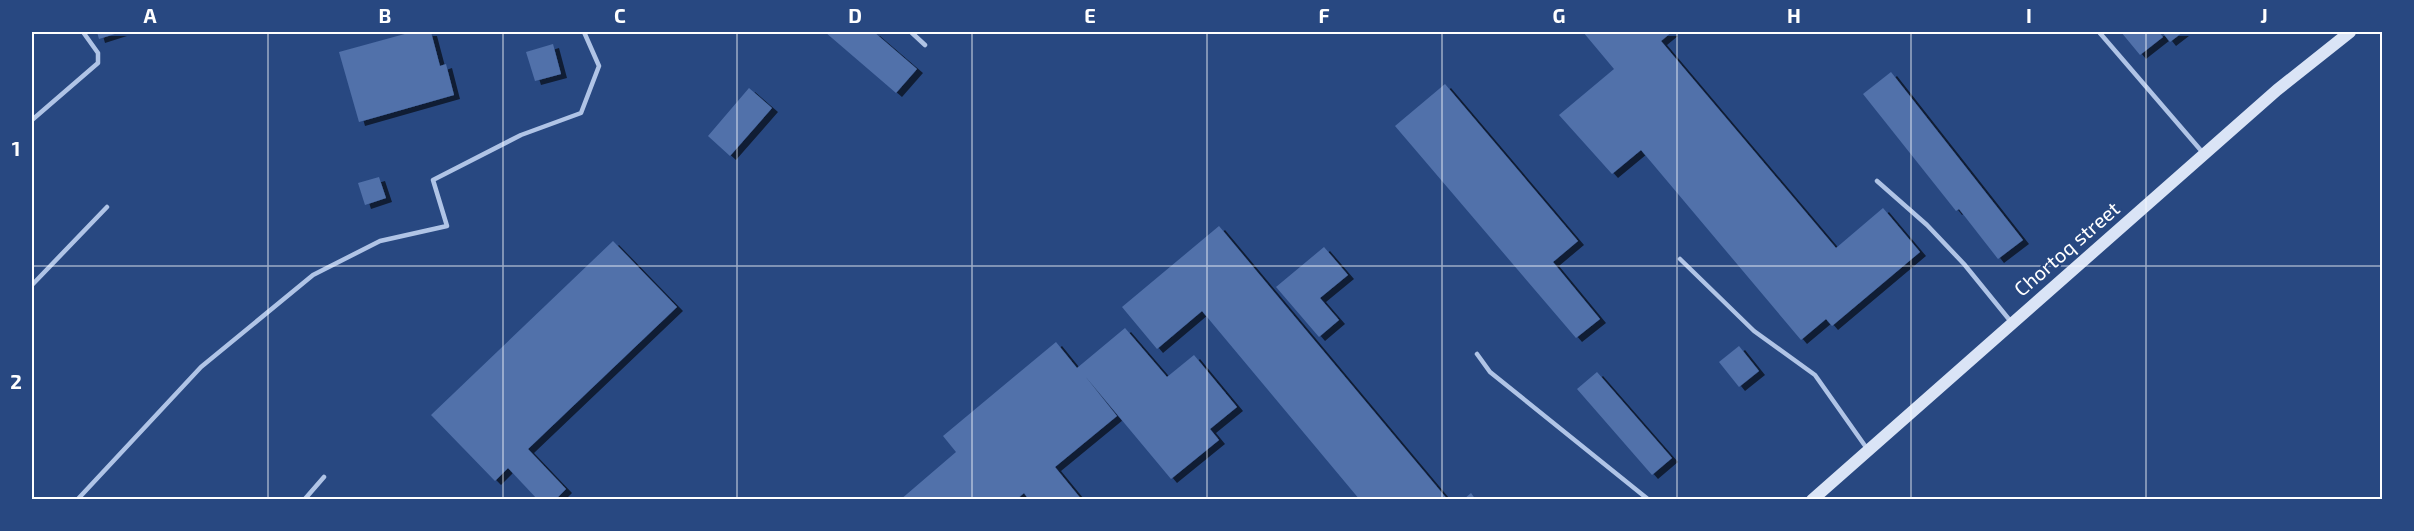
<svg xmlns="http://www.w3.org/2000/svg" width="2414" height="531" font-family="'Exo 2',sans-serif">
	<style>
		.building { fill: #5171aa; filter: url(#shadow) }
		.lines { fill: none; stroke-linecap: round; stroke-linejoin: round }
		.lane { stroke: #b0c4e6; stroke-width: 4.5 }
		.secondary { stroke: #dae4f6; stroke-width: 12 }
		.grid { fill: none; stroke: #fff; stroke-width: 1.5; stroke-opacity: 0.55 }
		.labels { text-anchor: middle; stroke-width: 4.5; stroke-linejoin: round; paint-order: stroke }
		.street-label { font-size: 20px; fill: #fff; stroke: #284881 }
		.neatline { fill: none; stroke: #fff; stroke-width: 2 }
		.grid-label { font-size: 20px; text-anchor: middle; font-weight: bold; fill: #fff }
	</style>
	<defs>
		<filter id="shadow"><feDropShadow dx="6" dy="4" stdDeviation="0" flood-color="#0009"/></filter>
	</defs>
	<rect width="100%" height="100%" fill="#284881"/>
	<!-- building -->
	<path class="building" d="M 97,32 L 121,32 L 99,39 Z
		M 412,32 L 431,32 L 440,66 L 446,64 L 454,95 L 359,122 L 339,52 Z
		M 825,32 L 874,32 L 917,69 L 896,93 Z
		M 1583,32 L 1672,32 L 1661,41 L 1836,248 L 1883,208 L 1920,252 L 1832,326 L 1826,319 L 1801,340 L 1641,150 L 1612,174 L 1559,115 L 1614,69 Z
		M 2121,32 L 2159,32 L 2163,37 L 2140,55 Z
		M 2162,32 L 2183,32 L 2170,42 Z
		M 553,44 L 561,74 L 535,81 L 526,52 Z
		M 1891,72 L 2023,240 L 1998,259 L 1959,209 L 1956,211 L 1863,94 Z
		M 1445,84 L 1578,241 L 1553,262 L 1600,319 L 1576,338 L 1395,126 Z
		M 749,88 L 772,108 L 730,156 L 708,136 Z
		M 379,177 L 386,198 L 365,205 L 358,183 Z
		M 1219,226 L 1448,500 L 1360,500 L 1202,311 L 1157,349 L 1122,307 Z
		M 613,241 L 677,307 L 528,449 L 566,489 L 555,500 L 538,500 L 508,468 L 495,481 L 431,415 Z
		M 1324,247 L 1348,275 L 1320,298 L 1339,320 L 1319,337 L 1276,287 Z
		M 1125,328 L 1167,377 L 1194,355 L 1237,407 L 1210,429 L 1219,440 L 1171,479 L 1085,376 L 1117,416 L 1055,467 L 1082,500 L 1029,500 L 1024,493 L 1016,500 L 900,500 L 956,452 L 943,436 L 1056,342 L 1077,368 Z
		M 1739,346 L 1759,371 L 1739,387 L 1719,362 Z
		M 1597,372 L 1672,458 L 1652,475 L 1577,389 Z
		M 1471,493 L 1476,500 L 1463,500 Z"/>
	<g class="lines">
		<!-- lane -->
		<path class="lane" d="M 911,32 L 925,45
			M 2099,32 L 2204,154
			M 32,120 L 98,63 L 98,53 L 83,32
			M 1877,181 L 1927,225 L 1964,264 L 2012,323
			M 1680,259 L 1754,331 L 1815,375 L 1868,450
			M 32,285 L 107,207
			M 1477,354 L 1490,372 L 1649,500
			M 77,500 L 201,367 L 313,275 L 380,241 L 447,226 L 433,180 L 521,135 L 581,113 L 599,66 L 584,32
			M 304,500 L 324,477"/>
		<!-- secondary -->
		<path class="secondary" d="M 1812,500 L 2277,90 L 2350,32"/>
	</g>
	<!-- grid -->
	<path class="grid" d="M 268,32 L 268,500M 503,32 L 503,500M 737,32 L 737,500M 972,32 L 972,500M 1207,32 L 1207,500M 1442,32 L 1442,500M 1677,32 L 1677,500M 1911,32 L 1911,500M 2146,32 L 2146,500M 32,266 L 2382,266"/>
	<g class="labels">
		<!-- street labels -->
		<g class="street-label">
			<text transform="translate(2067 249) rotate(-41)" y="7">Chortoq street</text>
		</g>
	</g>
	<!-- border -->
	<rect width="2414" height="531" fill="none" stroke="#284881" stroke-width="66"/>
	<rect x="33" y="33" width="2348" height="465" class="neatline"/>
	<g class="grid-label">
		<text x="150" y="23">A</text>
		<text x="385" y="23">B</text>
		<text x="620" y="23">C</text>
		<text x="855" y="23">D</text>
		<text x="1090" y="23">E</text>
		<text x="1324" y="23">F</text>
		<text x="1559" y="23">G</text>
		<text x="1794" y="23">H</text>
		<text x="2029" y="23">I</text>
		<text x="2264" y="23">J</text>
		<text x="16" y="156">1</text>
		<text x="16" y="389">2</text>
	</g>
</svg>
